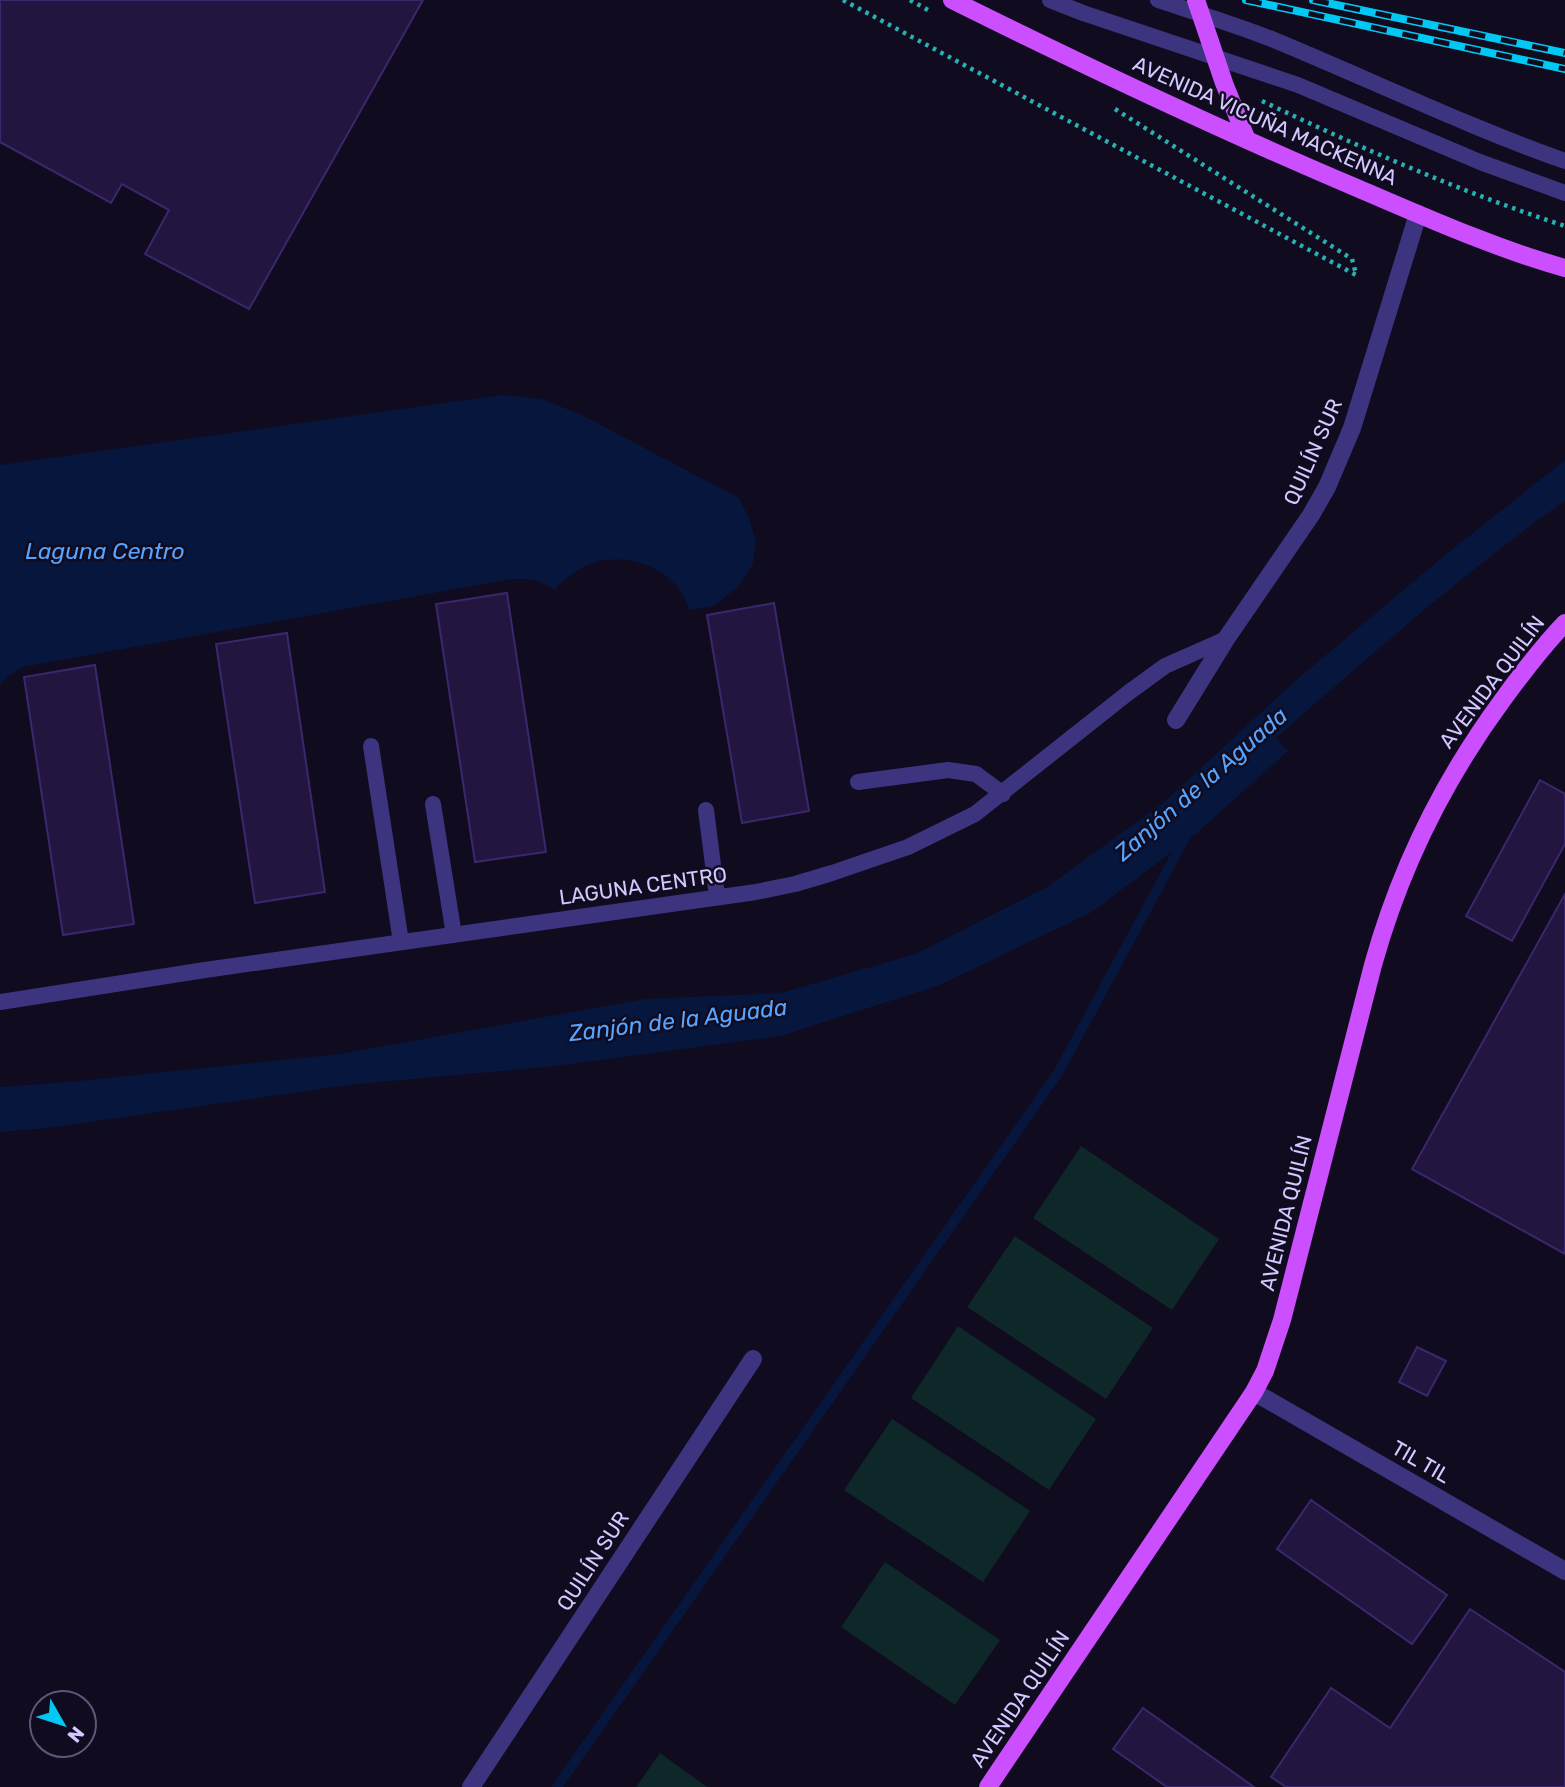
<svg xmlns="http://www.w3.org/2000/svg" width="1565" height="1787" font-family="Rubik,sans-serif">
	<style>
		.green { fill: #0e2728 }
		.water { fill: #07163c }
		.lines { fill: none; stroke-linecap: round; stroke-linejoin: round }
		.stream { stroke: #07163c; stroke-width: 10 }
		.building { fill: #221640; stroke: #3b276d; stroke-width: 2 }
		.path { stroke: #28b1b3; stroke-width: 4.5; stroke-dasharray: 3.5 5; stroke-linecap: butt }
		.service { stroke: #3d347f; stroke-width: 16 }
		.minor { stroke: #3d347f; stroke-width: 18 }
		.primary { stroke: #cb4fff; stroke-width: 18 }
		.rail-casing { stroke: #00c8f3; stroke-width: 8 }
		.rail { stroke: #100b1e; stroke-width: 5; stroke-dasharray: 16; stroke-linecap: butt }
		.labels { text-anchor: middle; stroke-width: 5; stroke-linejoin: round; paint-order: stroke }
		.street-label { font-size: 21px; fill: #d3c8ff; stroke: #100b1e }
		.water-label { font-size: 23px; font-style: italic; fill: #56a4ff; stroke: #100b1e }
	</style>
	<rect width="100%" height="100%" fill="#100b1e"/>
	<!-- green -->
	<path class="green" d="M 1081,1146 L 1219,1239 L 1172,1310 L 1033,1218 Z
		M 1015,1236 L 1153,1328 L 1106,1399 L 967,1307 Z
		M 958,1326 L 1096,1419 L 1049,1490 L 911,1398 Z
		M 892,1419 L 1030,1511 L 983,1582 L 844,1490 Z
		M 885,1562 L 1000,1640 L 955,1705 L 841,1627 Z
		M 660,1753 L 707,1787 L 636,1787 Z"/>
	<!-- water -->
	<path class="water" d="M 502,395 L 542,399 L 582,415 L 739,498 L 750,520 L 756,543 L 753,564 L 739,586 L 714,606 L 690,610 C 686,602 682,592 677,586 C 655,561 615,552 585,566 C 574,572 563,581 554,590 C 541,579 528,579 512,579 L 23,667 L 7,677 L 0,685 L 0,465 Z
		M 1565,460 L 1565,501 C 1463,573 1370,656 1276,738 L 1288,751 L 1197,833 L 1092,912 L 940,985 L 781,1036 L 556,1066 L 348,1085 L 48,1128 L 0,1132 L 0,1087 L 68,1082 L 339,1054 L 644,999 L 781,993 L 915,954 L 1047,887 L 1163,803 L 1294,682 L 1445,555 Z"/>
	<g class="lines">
		<!-- stream -->
		<path class="stream" d="M 557,1787 L 1058,1073 L 1187,834"/>
	</g>
	<!-- building -->
	<path class="building" d="M 0,0 L 423,0 L 249,309 L 145,254 L 169,210 L 122,184 L 111,203 L 0,142 Z
		M 507,593 L 546,852 L 475,862 L 436,604 Z
		M 774,603 L 809,811 L 742,823 L 707,615 Z
		M 287,633 L 325,892 L 255,903 L 216,644 Z
		M 95,665 L 134,924 L 63,935 L 24,677 Z
		M 1540,780 L 1565,794 L 1565,844 L 1512,941 L 1466,916 Z
		M 1565,894 L 1565,1254 L 1412,1169 Z
		M 1417,1347 L 1446,1361 L 1427,1396 L 1399,1382 Z
		M 1311,1500 L 1447,1595 L 1412,1644 L 1277,1549 Z
		M 1470,1609 L 1565,1672 L 1565,1787 L 1286,1787 L 1271,1777 L 1331,1688 L 1390,1728 Z
		M 1143,1708 L 1254,1787 L 1167,1787 L 1113,1749 Z"/>
	<g class="lines">
		<!-- path -->
		<path class="path" d="M 843,0 L 1356,275
			M 910,0 L 928,10
			M 1262,101 C 1361,148 1461,192 1565,226
			M 1115,109 L 1352,259 L 1356,274"/>
		<!-- service -->
		<path class="service" d="M 1050,0 L 1083,13 L 1298,85 L 1480,162 L 1565,193
			M 1158,0 C 1197,13 1236,25 1274,40 C 1371,80 1466,126 1565,161
			M 371,746 L 401,942
			M 858,782 L 948,770 L 976,774 L 1003,794
			M 433,804 L 454,935
			M 706,810 L 717,896
			M 0,1002 L 205,970 L 756,892 L 795,884 L 832,873 L 908,847 L 975,814 L 1128,693 L 1165,666 L 1226,639"/>
		<!-- minor -->
		<path class="minor" d="M 1176,720 L 1226,639 L 1311,515 L 1327,487 L 1352,428 L 1418,214
			M 1254,1392 L 1565,1571
			M 471,1787 L 753,1359"/>
		<!-- primary -->
		<path class="primary" d="M 952,0 C 1085,66 1220,130 1357,188 C 1425,217 1494,248 1565,268
			M 1196,0 L 1224,83 L 1247,140
			M 988,1787 L 1254,1392 L 1265,1371 L 1282,1320 L 1373,965 C 1400,868 1444,779 1504,698 C 1523,672 1542,647 1565,623"/>
		<!-- rail casing -->
		<g class="rail-casing">
			<path id="rail" d="M 1246,0 L 1565,69
				M 1313,0 L 1565,53"/>
		</g>
		<!-- rail -->
		<use href="#rail" class="rail"/>
	</g>
	<g class="labels">
		<!-- street labels -->
		<g class="street-label">
			<text transform="translate(1265 121) rotate(24)" y="7">AVENIDA VICUÑA MACKENNA</text>
			<text transform="translate(1313 452) rotate(-66)" y="7">QUILÍN SUR</text>
			<text transform="translate(1492 682) rotate(-53)" y="7">AVENIDA QUILÍN</text>
			<text transform="translate(643 886) rotate(-8)" y="7">LAGUNA CENTRO</text>
			<text transform="translate(1286 1213) rotate(-76)" y="7">AVENIDA QUILÍN</text>
			<text transform="translate(1421 1462) rotate(30)" y="7">TIL TIL</text>
			<text transform="translate(593 1561) rotate(-57)" y="7">QUILÍN SUR</text>
			<text transform="translate(1020 1699) rotate(-56)" y="7">AVENIDA QUILÍN</text>
		</g>
		<!-- water labels -->
		<g class="water-label">
			<text x="105" y="559">Laguna Centro</text>
			<text transform="translate(1201 784) rotate(-41)" y="8">Zanjón de la Aguada</text>
			<text transform="translate(678 1020) rotate(-7)" y="8">Zanjón de la Aguada</text>
		</g>
	</g>
	<!-- north arrow -->
	<g transform="translate(63 1724) rotate(129)"><circle r="33" fill="#100b1e" stroke="#5e5778" stroke-width="2"/>
	<path d="M0-5L12 26L0 18L-12 26Z" fill="#00c8f3"/>
	<text y="-10" font-size="19" font-weight="bold" text-anchor="middle" fill="#d3c8ff">N</text>
	</g>
</svg>
